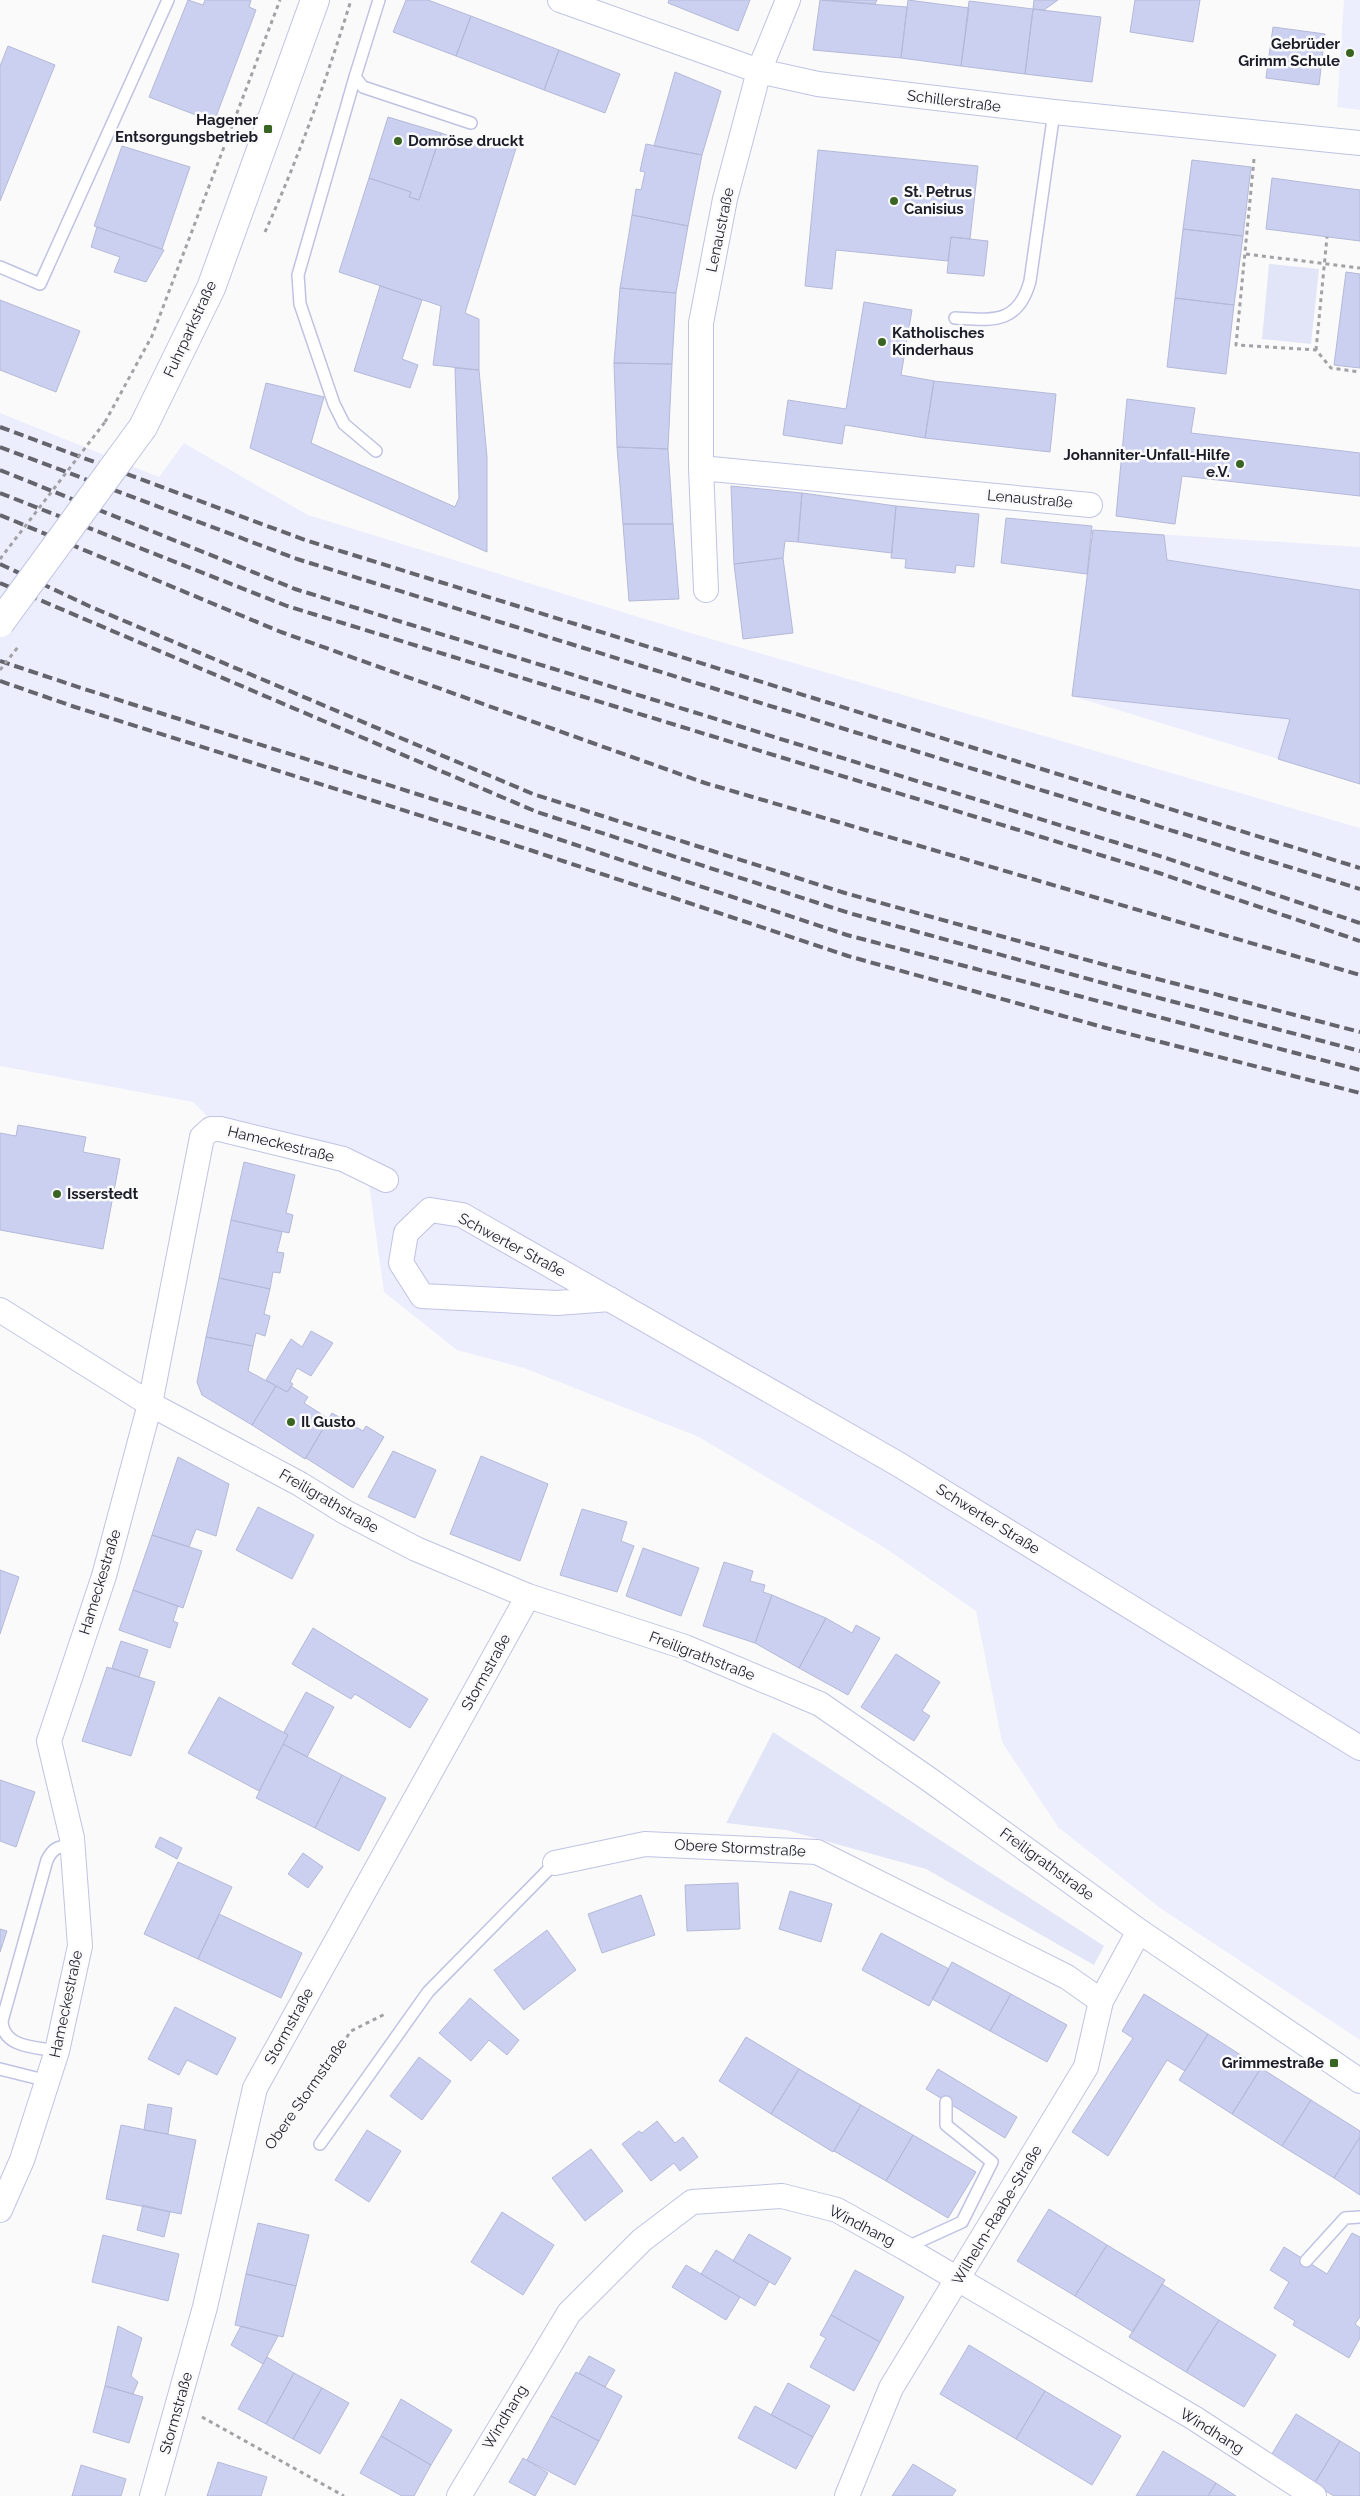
<svg xmlns="http://www.w3.org/2000/svg" width="1360" height="2496" font-family="Raleway,sans-serif">
	<style>
		.built { fill: #eceefe }
		.green { fill: #e2e5f7 }
		.building { fill: #cbd0f0; stroke: #b4b9d8 }
		.lines { fill: none; stroke-linecap: round; stroke-linejoin: round }
		.service-casing { stroke: #bfc3e3; stroke-width: 14 }
		.minor-casing { stroke: #bfc3e3; stroke-width: 26 }
		.secondary-casing { stroke: #bfc3e3; stroke-width: 30 }
		.path { stroke: #a1a2a6; stroke-width: 3; stroke-dasharray: 4 4; stroke-linecap: butt }
		.service { stroke: #fff; stroke-width: 11 }
		.minor { stroke: #fff; stroke-width: 24 }
		.secondary { stroke: #fff; stroke-width: 28 }
		.rail { stroke: #64646c; stroke-width: 4; stroke-dasharray: 10 5; stroke-linecap: butt }
		.secondary-bridge-casing { stroke: #bfc3e3; stroke-width: 30; stroke-linecap: butt }
		.path-bridge { stroke: #a1a2a6; stroke-width: 3; stroke-dasharray: 4 4; stroke-linecap: butt }
		.secondary-bridge { stroke: #fff; stroke-width: 28 }
		.poi-dot { fill: #396421; stroke: #fafafa; stroke-width: 2 }
		.labels { text-anchor: middle; stroke-width: 5; stroke-linejoin: round; paint-order: stroke }
		.poi-label { font-size: 15px; font-weight: bold; fill: #1b1c28; stroke: #fafafa; text-anchor: start }
		.street-label { font-size: 15px; fill: #1b1c28; stroke: #fafafa }
	</style>
	<rect width="100%" height="100%" fill="#fafafa"/>
	<!-- built -->
	<path class="built" d="M 1344,0 L 1360,0 L 1360,110 L 1337,107 Z
		M 0,413 L 159,477 L 184,443 L 308,515 L 694,634 L 1360,828 L 1360,2040 L 1160,1908 L 1058,1827 L 1002,1742 L 976,1611 L 882,1546 L 699,1437 L 524,1368 L 457,1350 L 384,1292 L 367,1171 L 220,1129 L 193,1102 L 0,1066 Z
		M 1093,530 L 1360,547 L 1360,784 L 1072,696 Z"/>
	<!-- green -->
	<path class="green" d="M 1269,264 L 1319,269 L 1311,344 L 1262,339 Z
		M 773,1732 L 1104,1946 L 1094,1965 L 926,1869 L 786,1830 L 726,1823 Z"/>
	<!-- building -->
	<path class="building" d="M 188,0 L 203,5 L 205,0 L 251,0 L 249,7 L 256,10 L 214,122 L 149,97 Z
		M 406,0 L 428,0 L 471,16 L 456,56 L 393,32 Z
		M 669,0 L 750,0 L 738,31 L 668,3 Z
		M 820,0 L 907,7 L 901,58 L 813,50 Z
		M 823,0 L 877,0 L 875,4 Z
		M 908,0 L 969,8 L 961,66 L 901,58 Z
		M 1034,0 L 1058,0 L 1044,10 L 1033,9 Z
		M 1135,0 L 1200,0 L 1193,42 L 1130,32 Z
		M 969,1 L 1033,9 L 1025,74 L 961,66 Z
		M 1033,9 L 1101,17 L 1092,82 L 1025,74 Z
		M 471,16 L 559,50 L 544,90 L 456,56 Z
		M 1273,27 L 1325,34 L 1319,85 L 1266,78 Z
		M 8,46 L 55,65 L 0,201 L 0,66 Z
		M 559,50 L 620,74 L 605,113 L 544,90 Z
		M 675,72 L 721,91 L 702,155 L 654,146 Z
		M 388,117 L 441,133 L 419,200 L 409,197 L 411,192 L 369,178 Z
		M 441,133 L 488,149 L 492,137 L 517,145 L 465,313 L 479,319 L 479,370 L 433,365 L 441,306 L 339,272 L 369,178 L 411,192 L 409,197 L 419,200 Z
		M 646,144 L 702,155 L 688,226 L 632,215 L 636,189 L 641,190 L 645,172 L 640,171 Z
		M 122,146 L 190,167 L 162,249 L 94,226 Z
		M 818,150 L 978,166 L 970,239 L 951,237 L 948,261 L 836,250 L 832,289 L 805,286 Z
		M 1192,160 L 1251,167 L 1243,236 L 1183,229 Z
		M 1272,178 L 1360,190 L 1360,241 L 1266,229 Z
		M 632,215 L 688,226 L 676,293 L 620,288 Z
		M 97,227 L 164,250 L 146,282 L 114,272 L 120,257 L 91,247 Z
		M 1183,229 L 1243,236 L 1234,305 L 1175,298 Z
		M 951,237 L 988,241 L 984,276 L 947,273 Z
		M 1346,272 L 1360,274 L 1360,368 L 1334,365 Z
		M 380,286 L 422,300 L 402,359 L 418,365 L 410,388 L 354,371 Z
		M 620,288 L 676,293 L 672,364 L 614,363 Z
		M 1175,298 L 1234,305 L 1226,374 L 1167,367 Z
		M 0,300 L 80,331 L 56,392 L 0,370 Z
		M 864,302 L 912,310 L 901,375 L 934,381 L 925,438 L 845,425 L 842,444 L 783,435 L 788,400 L 846,409 Z
		M 614,363 L 672,364 L 668,449 L 617,447 Z
		M 455,368 L 479,370 L 487,457 L 487,552 L 250,448 L 266,383 L 324,397 L 311,443 L 455,507 L 459,498 Z
		M 934,381 L 1056,394 L 1050,452 L 925,438 Z
		M 1127,399 L 1195,408 L 1191,433 L 1360,453 L 1360,496 L 1182,476 L 1175,524 L 1116,516 Z
		M 617,447 L 668,449 L 673,524 L 623,524 Z
		M 731,486 L 802,493 L 798,542 L 785,541 L 783,558 L 734,564 Z
		M 802,493 L 896,506 L 892,553 L 798,542 Z
		M 896,506 L 979,514 L 974,567 L 956,565 L 955,573 L 905,568 L 906,559 L 891,558 Z
		M 1006,518 L 1092,526 L 1087,574 L 1001,563 Z
		M 623,524 L 673,524 L 679,599 L 629,601 Z
		M 1093,530 L 1164,535 L 1167,560 L 1360,590 L 1360,784 L 1278,759 L 1290,719 L 1072,696 Z
		M 783,558 L 793,633 L 743,639 L 734,564 Z
		M 18,1125 L 86,1137 L 83,1152 L 120,1159 L 103,1249 L 0,1230 L 0,1133 L 16,1136 Z
		M 244,1162 L 295,1175 L 286,1213 L 293,1215 L 289,1233 L 231,1220 Z
		M 231,1220 L 282,1232 L 277,1252 L 284,1253 L 280,1273 L 273,1272 L 270,1289 L 219,1278 Z
		M 219,1278 L 270,1289 L 264,1314 L 270,1316 L 265,1336 L 256,1333 L 253,1346 L 206,1337 Z
		M 311,1331 L 333,1343 L 311,1376 L 297,1368 L 290,1382 L 293,1384 L 287,1392 L 266,1380 L 291,1339 L 302,1347 Z
		M 206,1337 L 253,1346 L 248,1371 L 276,1386 L 252,1425 L 202,1395 L 197,1382 Z
		M 276,1386 L 287,1392 L 291,1386 L 308,1397 L 304,1403 L 329,1419 L 305,1459 L 252,1425 Z
		M 332,1413 L 363,1431 L 366,1426 L 384,1437 L 353,1488 L 306,1458 Z
		M 393,1451 L 436,1470 L 415,1518 L 368,1497 Z
		M 481,1456 L 548,1484 L 520,1561 L 450,1534 Z
		M 178,1457 L 229,1484 L 216,1536 L 196,1529 L 189,1547 L 152,1535 Z
		M 258,1507 L 314,1535 L 292,1579 L 236,1550 Z
		M 582,1509 L 627,1522 L 621,1541 L 634,1546 L 617,1592 L 560,1575 Z
		M 152,1535 L 202,1551 L 183,1608 L 133,1590 Z
		M 643,1548 L 699,1568 L 681,1616 L 626,1596 Z
		M 724,1562 L 753,1571 L 750,1581 L 765,1585 L 763,1592 L 772,1595 L 755,1643 L 703,1626 Z
		M 0,1570 L 19,1577 L 0,1634 Z
		M 133,1590 L 178,1606 L 173,1621 L 178,1623 L 170,1648 L 119,1630 Z
		M 772,1595 L 826,1618 L 799,1668 L 755,1643 Z
		M 826,1618 L 852,1633 L 856,1625 L 880,1638 L 848,1695 L 799,1668 Z
		M 313,1628 L 428,1699 L 410,1728 L 355,1694 L 351,1699 L 292,1664 Z
		M 121,1641 L 148,1650 L 139,1677 L 112,1668 Z
		M 896,1654 L 940,1682 L 922,1711 L 930,1716 L 914,1741 L 861,1707 Z
		M 107,1667 L 155,1682 L 131,1756 L 82,1741 Z
		M 306,1692 L 334,1707 L 307,1757 L 283,1744 L 288,1735 L 284,1732 Z
		M 219,1697 L 288,1735 L 259,1791 L 188,1753 Z
		M 283,1744 L 342,1775 L 315,1828 L 256,1798 Z
		M 342,1775 L 386,1798 L 359,1851 L 315,1828 Z
		M 0,1780 L 35,1792 L 16,1847 L 0,1841 Z
		M 160,1837 L 182,1848 L 177,1859 L 155,1847 Z
		M 303,1853 L 323,1867 L 308,1888 L 288,1874 Z
		M 178,1862 L 232,1887 L 198,1959 L 144,1934 Z
		M 738,1883 L 740,1929 L 687,1931 L 685,1885 Z
		M 790,1891 L 832,1904 L 821,1942 L 779,1929 Z
		M 641,1895 L 655,1935 L 602,1953 L 588,1914 Z
		M 219,1914 L 302,1953 L 281,1998 L 198,1959 Z
		M 0,1929 L 7,1931 L 0,1952 Z
		M 547,1930 L 576,1970 L 524,2010 L 494,1970 Z
		M 881,1933 L 949,1969 L 929,2006 L 862,1970 Z
		M 952,1962 L 1011,1994 L 990,2031 L 932,1999 Z
		M 1011,1994 L 1067,2025 L 1047,2062 L 990,2031 Z
		M 1144,1994 L 1208,2034 L 1185,2071 L 1167,2060 L 1108,2156 L 1072,2132 L 1133,2038 L 1122,2031 Z
		M 470,1998 L 519,2040 L 507,2055 L 489,2040 L 471,2061 L 439,2033 Z
		M 175,2007 L 236,2038 L 217,2075 L 187,2060 L 179,2075 L 148,2059 Z
		M 1208,2034 L 1261,2068 L 1232,2114 L 1179,2080 Z
		M 746,2037 L 799,2069 L 771,2114 L 719,2081 Z
		M 419,2057 L 451,2081 L 422,2120 L 390,2096 Z
		M 1261,2068 L 1311,2100 L 1282,2146 L 1232,2114 Z
		M 799,2069 L 861,2105 L 833,2152 L 771,2114 Z
		M 938,2069 L 1017,2117 L 1005,2138 L 926,2089 Z
		M 1311,2100 L 1360,2131 L 1360,2137 L 1334,2178 L 1282,2146 Z
		M 148,2104 L 172,2108 L 168,2134 L 144,2130 Z
		M 861,2105 L 913,2135 L 886,2181 L 834,2151 Z
		M 657,2121 L 675,2143 L 683,2137 L 698,2157 L 680,2171 L 674,2163 L 651,2181 L 622,2144 L 639,2131 L 642,2133 Z
		M 121,2125 L 196,2140 L 181,2214 L 106,2199 Z
		M 367,2130 L 401,2151 L 369,2202 L 335,2180 Z
		M 913,2135 L 976,2172 L 948,2218 L 886,2181 Z
		M 1360,2137 L 1360,2195 L 1334,2178 Z
		M 591,2149 L 623,2191 L 585,2221 L 552,2178 Z
		M 143,2205 L 170,2212 L 164,2237 L 137,2230 Z
		M 1049,2209 L 1107,2245 L 1075,2296 L 1017,2261 Z
		M 502,2212 L 554,2245 L 523,2295 L 471,2262 Z
		M 258,2223 L 309,2235 L 296,2286 L 246,2274 Z
		M 1352,2233 L 1360,2237 L 1360,2317 L 1355,2324 L 1360,2328 L 1360,2338 L 1349,2358 L 1293,2325 L 1295,2321 L 1274,2308 L 1289,2282 L 1270,2270 L 1284,2247 L 1327,2274 Z
		M 749,2234 L 791,2258 L 775,2285 L 733,2261 Z
		M 103,2235 L 179,2254 L 168,2301 L 92,2282 Z
		M 1107,2245 L 1165,2280 L 1133,2332 L 1075,2296 Z
		M 716,2250 L 769,2282 L 755,2306 L 701,2274 Z
		M 686,2265 L 740,2297 L 726,2320 L 672,2287 Z
		M 855,2270 L 904,2297 L 880,2342 L 831,2315 Z
		M 246,2274 L 296,2286 L 283,2337 L 235,2325 Z
		M 1162,2284 L 1219,2320 L 1186,2372 L 1129,2337 Z
		M 831,2315 L 880,2342 L 854,2391 L 810,2367 L 826,2338 L 820,2335 Z
		M 1219,2320 L 1276,2355 L 1244,2407 L 1186,2372 Z
		M 118,2326 L 142,2338 L 131,2376 L 138,2382 L 133,2394 L 105,2386 Z
		M 241,2326 L 278,2336 L 263,2364 L 231,2345 Z
		M 969,2345 L 1045,2391 L 1016,2439 L 940,2394 Z
		M 589,2356 L 615,2370 L 605,2387 L 579,2373 Z
		M 267,2357 L 294,2373 L 266,2424 L 238,2409 Z
		M 576,2372 L 622,2396 L 599,2441 L 551,2416 Z
		M 294,2373 L 322,2388 L 293,2439 L 266,2424 Z
		M 788,2383 L 830,2406 L 813,2437 L 771,2415 Z
		M 105,2386 L 143,2397 L 129,2443 L 93,2432 Z
		M 322,2388 L 349,2403 L 320,2454 L 293,2439 Z
		M 1045,2391 L 1121,2436 L 1092,2485 L 1016,2439 Z
		M 401,2399 L 452,2430 L 431,2465 L 381,2436 Z
		M 755,2406 L 813,2437 L 796,2469 L 738,2438 Z
		M 1296,2414 L 1340,2441 L 1314,2484 L 1270,2457 Z
		M 551,2416 L 599,2441 L 575,2485 L 527,2460 Z
		M 381,2436 L 431,2465 L 414,2496 L 402,2496 L 360,2473 Z
		M 1340,2441 L 1360,2453 L 1360,2496 L 1334,2496 L 1314,2484 Z
		M 1163,2451 L 1216,2483 L 1208,2496 L 1136,2496 Z
		M 523,2458 L 548,2473 L 535,2496 L 509,2482 Z
		M 218,2462 L 267,2477 L 261,2496 L 207,2496 Z
		M 913,2464 L 956,2490 L 952,2496 L 892,2496 Z
		M 81,2465 L 126,2479 L 121,2496 L 72,2496 Z
		M 1216,2483 L 1236,2496 L 1208,2496 Z"/>
	<g class="lines">
		<!-- service casing -->
		<g class="service-casing">
			<path id="service" d="M 379,0 L 355,77 L 363,87 L 471,123
				M 355,77 L 298,275 L 300,304 L 334,404 L 344,424 L 376,451
				M 0,267 L 40,284 L 168,0
				M 955,318 C 992,320 1018,325 1030,281 L 1054,112
				M 57,2051 C 36,2047 3,2048 2,2021 L 47,1860 C 53,1848 58,1846 72,1846
				M 0,2069 L 48,2081
				M 320,2144 L 428,1992 L 555,1863
				M 905,2248 L 962,2222 L 992,2162 L 946,2125 L 946,2102
				M 1306,2261 L 1345,2218 L 1360,2217"/>
		</g>
		<!-- minor casing -->
		<g class="minor-casing">
			<path id="minor" d="M 560,0 L 759,71 L 818,84 L 1054,112 L 1360,143
				M 701,468 L 1090,505
				M 706,590 L 701,468 L 701,323 L 725,199 L 759,71 L 788,0
				M 610,1299 L 557,1303 L 422,1296 L 401,1263 L 406,1233 L 430,1210 L 462,1215 L 898,1464 L 1360,1748
				M 0,1310 L 150,1404 L 300,1484 L 345,1512 L 416,1549 L 528,1596 L 685,1647 L 820,1704 L 930,1780 L 1139,1931 L 1360,2081
				M 555,1863 L 645,1844 L 817,1852 L 1067,1977 L 1101,2001
				M 0,2210 L 22,2160 L 57,2051 L 80,1946 L 72,1838 L 49,1741 L 104,1576 L 150,1404 L 202,1137 L 211,1129 L 220,1129 L 343,1159 L 386,1180
				M 152,2496 L 205,2307 L 255,2088 L 528,1596
				M 459,2496 L 569,2313 L 642,2240 L 692,2202 L 782,2196 L 837,2210 L 905,2248 L 1194,2418 L 1314,2496
				M 847,2496 L 891,2388 L 1086,2067 L 1101,2001 L 1139,1931"/>
		</g>
		<!-- secondary casing -->
		<g class="secondary-casing">
			<path id="secondary" d="M 143,427 L 211,288 L 315,0"/>
		</g>
		<!-- path -->
		<path class="path" d="M 1254,159 L 1236,345 L 1316,350 L 1331,368 L 1360,372
			M 265,232 C 299,157 327,78 351,0
			M 1246,254 L 1360,268
			M 1316,350 L 1327,237
			M 105,422 L 152,336 L 280,0
			M 273,2142 L 351,2031 L 385,2014
			M 202,2417 L 344,2496"/>
		<!-- service -->
		<use href="#service" class="service"/>
		<!-- minor -->
		<use href="#minor" class="minor"/>
		<!-- secondary -->
		<use href="#secondary" class="secondary"/>
		<!-- rail -->
		<path class="rail" d="M 0,427 L 305,540 L 1360,868
			M 0,447 L 297,559 L 1360,889
			M 0,470 L 295,589 L 1163,857 L 1360,923
			M 0,493 L 287,606 L 1159,873 L 1360,941
			M 0,515 L 281,632 L 705,783 L 1360,975
			M 0,564 L 89,606 L 533,794 L 845,893 L 1127,971 L 1360,1032
			M 0,583 L 537,812 L 849,913 L 1125,989 L 1360,1051
			M 0,661 L 84,689 L 531,830 L 847,935 L 1360,1070
			M 0,681 L 75,707 L 530,850 L 848,956 L 1106,1028 L 1360,1093"/>
		<!-- secondary-bridge casing -->
		<g class="secondary-bridge-casing">
			<path id="secondary-bridge" d="M 0,623 L 143,427"/>
		</g>
		<!-- path-bridge -->
		<path class="path-bridge" d="M 0,559 L 105,422
			M 0,670 L 18,647"/>
		<!-- secondary-bridge -->
		<use href="#secondary-bridge" class="secondary-bridge"/>
	</g>
	<!-- markers -->
	<g class="poi-dot">
		<circle cx="1350" cy="53" r="5"/>
		<rect x="263" y="124" width="10" height="10" rx="2.5"/>
		<circle cx="398" cy="141" r="5"/>
		<circle cx="894" cy="201" r="5"/>
		<circle cx="882" cy="342" r="5"/>
		<circle cx="1240" cy="464" r="5"/>
		<circle cx="57" cy="1194" r="5"/>
		<circle cx="291" cy="1422" r="5"/>
		<rect x="1329" y="2058" width="10" height="10" rx="2.5"/>
	</g>
	<g class="labels">
		<!-- poi labels -->
		<g class="poi-label">
			<text x="1340" y="49" text-anchor="end">Gebrüder<tspan x="1340" dy="17">Grimm Schule</tspan></text>
			<text x="258" y="125" text-anchor="end">Hagener<tspan x="258" dy="17">Entsorgungsbetrieb</tspan></text>
			<text x="408" y="146">Domröse druckt</text>
			<text x="904" y="197">St. Petrus<tspan x="904" dy="17">Canisius</tspan></text>
			<text x="892" y="338">Katholisches<tspan x="892" dy="17">Kinderhaus</tspan></text>
			<text x="1230" y="460" text-anchor="end">Johanniter-Unfall-Hilfe<tspan x="1230" dy="17">e.V.</tspan></text>
			<text x="67" y="1199">Isserstedt</text>
			<text x="301" y="1427">Il Gusto</text>
			<text x="1324" y="2068" text-anchor="end">Grimmestraße</text>
		</g>
		<!-- street labels -->
		<g class="street-label">
			<text transform="translate(954 101) rotate(7)" y="5">Schillerstraße</text>
			<text transform="translate(720 230) rotate(-78)" y="5">Lenaustraße</text>
			<text transform="translate(190 329) rotate(-65)" y="5">Fuhrparkstraße</text>
			<text transform="translate(1030 499) rotate(5)" y="5">Lenaustraße</text>
			<text transform="translate(281 1144) rotate(14)" y="5">Hameckestraße</text>
			<text transform="translate(512 1245) rotate(28)" y="5">Schwerter Straße</text>
			<text transform="translate(329 1501) rotate(30)" y="5">Freiligrathstraße</text>
			<text transform="translate(988 1519) rotate(32)" y="5">Schwerter Straße</text>
			<text transform="translate(100 1582) rotate(-73)" y="5">Hameckestraße</text>
			<text transform="translate(702 1656) rotate(21)" y="5">Freiligrathstraße</text>
			<text transform="translate(486 1672) rotate(-61)" y="5">Stormstraße</text>
			<text transform="translate(740 1848) rotate(3)" y="5">Obere Stormstraße</text>
			<text transform="translate(1047 1864) rotate(36)" y="5">Freiligrathstraße</text>
			<text transform="translate(66 2004) rotate(-78)" y="5">Hameckestraße</text>
			<text transform="translate(289 2026) rotate(-61)" y="5">Stormstraße</text>
			<text transform="translate(306 2094) rotate(-55)" y="5">Obere Stormstraße</text>
			<text transform="translate(997 2215) rotate(-59)" y="5">Wilhelm-Raabe-Straße</text>
			<text transform="translate(862 2226) rotate(27)" y="5">Windhang</text>
			<text transform="translate(176 2413) rotate(-74)" y="5">Stormstraße</text>
			<text transform="translate(505 2417) rotate(-59)" y="5">Windhang</text>
			<text transform="translate(1212 2431) rotate(32)" y="5">Windhang</text>
		</g>
	</g>
</svg>
